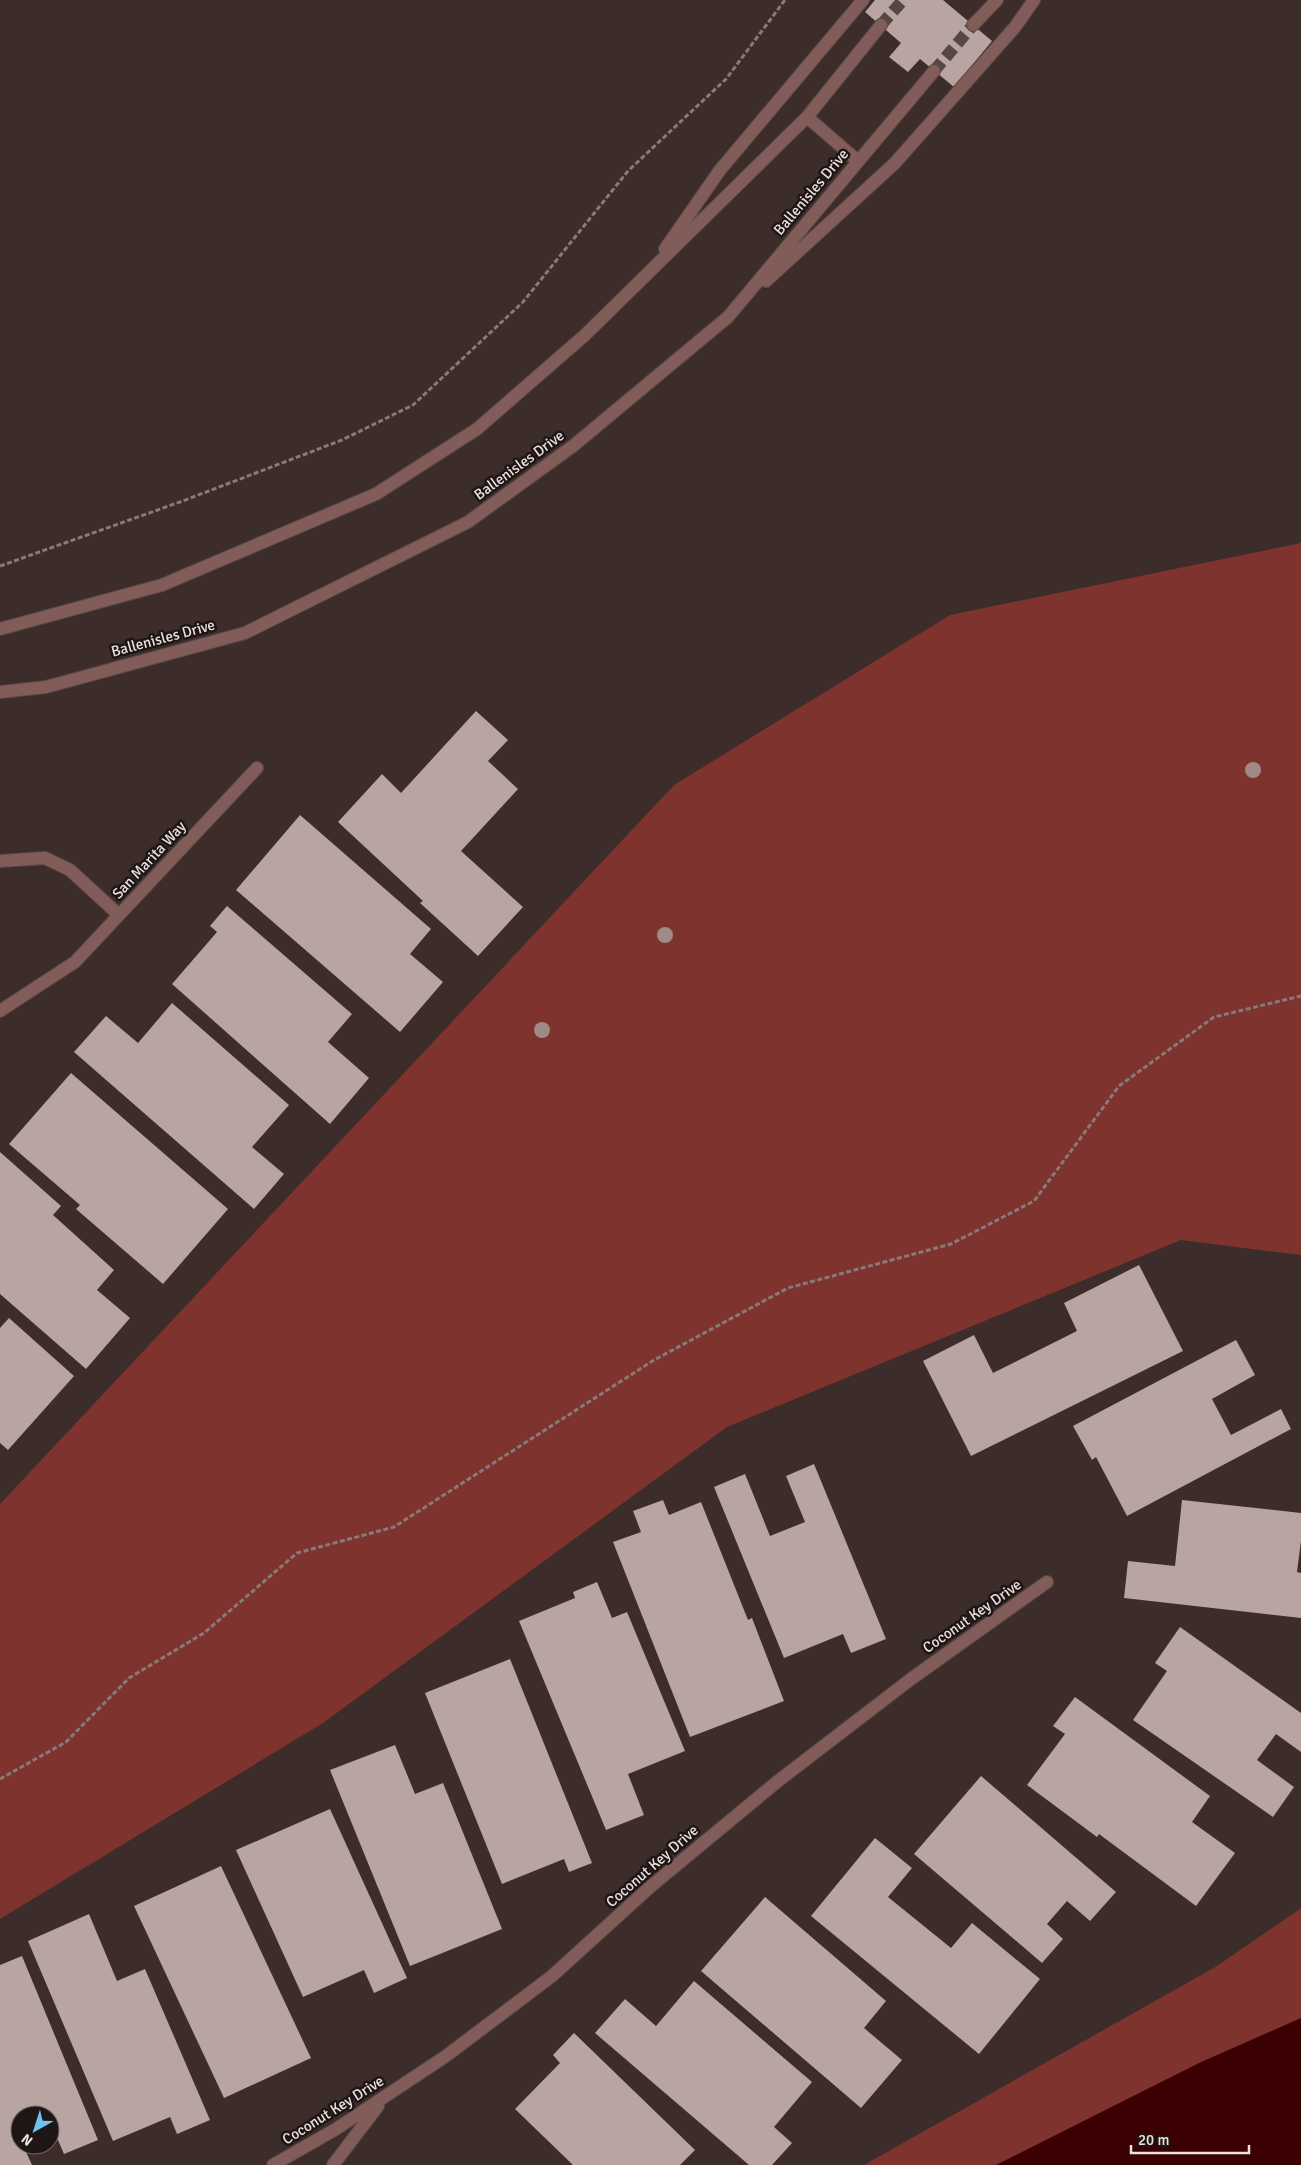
<svg xmlns="http://www.w3.org/2000/svg" width="1301" height="2165" font-family="Signika,sans-serif">
  <rect width="100%" height="100%" fill="#3c2c2a"/>
  <!-- green -->
  <path fill="#7e332e" d="M1301 543V1255L1181 1240 727 1427 323 1723 0 1919V1504L674 785 950 615Z
    M1301 1908V2165H864L1217 1966Z"/>
  <!-- water -->
  <path fill="#3a0002" d="M1301 2018V2165H996L1199 2063Z"/>
  <!-- building -->
  <path fill="#b8a4a1" d="M875 0H943L992 41 954 87 920 59 908 72 889 57 901 43 865 12Z
    M476 711 508 740 488 761 518 789 461 851 523 907 478 956 420 903 423 901 338 822 382 774 401 793Z
    M300 815 431 929 410 954 443 982 400 1032 236 890Z
    M227 906 352 1014 328 1042 369 1078 330 1124 172 984 217 932 210 926Z
    M172 1003 289 1105 252 1147 284 1174 254 1209 74 1052 106 1016 138 1043Z
    M71 1073 228 1209 163 1284 76 1209 80 1205 9 1144Z
    M0 1152 61 1206 53 1215 114 1270 97 1290 130 1318 86 1369 0 1294Z
    M1139 1265 1183 1351 971 1456 923 1361 974 1335 993 1373 1077 1331 1064 1303Z
    M9 1318 74 1376 8 1450 0 1443V1328Z
    M1236 1340 1255 1375 1212 1399 1231 1435 1281 1409 1291 1429 1127 1516 1096 1457 1092 1460 1073 1426Z
    M814 1464 886 1639 851 1653 843 1634 784 1658 714 1487 745 1474 770 1536 805 1522 786 1476Z
    M663 1500 669 1515 701 1502 748 1620 752 1618 784 1701 690 1737 613 1542 641 1532 633 1511Z
    M1182 1500 1301 1513V1541L1297 1572 1301 1573V1618L1124 1598 1128 1561 1175 1566Z
    M597 1582 612 1618 627 1612 685 1751 628 1774 644 1815 606 1830 519 1621 575 1598 573 1592Z
    M1180 1627 1301 1713V1752L1276 1734 1257 1760 1294 1787 1273 1817 1133 1720 1167 1671 1155 1663Z
    M510 1659 592 1863 569 1872 564 1859 502 1884 425 1693Z
    M1075 1697 1210 1796 1192 1822 1235 1853 1196 1906 1099 1834 1097 1837 1027 1785 1065 1734 1053 1726Z
    M395 1745 415 1794 443 1783 502 1929 410 1966 330 1770Z
    M981 1776 1116 1892 1090 1921 1067 1901 1047 1924 1063 1939 1042 1963 914 1854Z
    M330 1809 407 1978 374 1993 364 1970 303 1997 236 1850Z
    M875 1838 912 1868 888 1897 951 1948 972 1923 1040 1979 979 2054 811 1916Z
    M221 1866 311 2058 224 2098 134 1906Z
    M765 1897 886 2001 864 2028 902 2060 861 2108 701 1971Z
    M89 1914 117 1981 145 1969 210 2120 177 2134 170 2117 113 2141 28 1941Z
    M22 1956 98 2140 64 2154 55 2133 50 2135V2115H20V2145H23L32 2165H0V1965Z
    M694 1981 812 2082 774 2127 792 2143 772 2165H749L595 2033 625 1999 656 2026Z
    M574 2033 695 2150 680 2165H573L515 2109 560 2063 553 2055Z"/>
  <g fill="none" stroke-linecap="round" stroke-linejoin="round">
    <!-- minor-tunnel -->
    <path stroke="#564745" stroke-width="12" stroke-dasharray="12 6" stroke-linecap="butt" d="M881 25 903 0
      M934 71 973 25"/>
    <defs>
      <path id="minor" d="M973 25 997 0
        M807 117 858 161
        M665 249 720 170 863 0
        M766 281 895 163 1015 27 1034 0
        M0 629 162 585 376 494 477 429 585 335 807 117 881 25
        M0 692 46 687 245 633 468 522 573 446 728 317 934 71
        M0 861 45 858 70 870 119 915
        M0 1011 75 962 257 768
        M273 2165 336 2129 446 2056 552 1976 650 1887 778 1781 911 1679 1047 1582
        M333 2165 378 2106"/>
    </defs>
    <!-- minor casing -->
    <use href="#minor" stroke="#584947" stroke-width="14"/>
    <!-- path -->
    <path stroke="#887a78" stroke-width="3" stroke-dasharray="5 2.5" stroke-linecap="butt" d="M0 566 180 502 342 440 413 405 523 302 628 171 726 79 785 0
      M0 1779 66 1742 129 1678 204 1633 297 1553 394 1527 654 1360 788 1288 951 1244 1034 1201 1119 1086 1214 1017 1301 996"/>
    <!-- minor -->
    <use href="#minor" stroke="#825c58" stroke-width="12"/>
  </g>
  <!-- trees -->
  <g fill="#9f8a88">
    <circle cx="1253" cy="770" r="8"/>
    <circle cx="665" cy="935" r="8"/>
    <circle cx="542" cy="1030" r="8"/>
  </g>
  <g text-anchor="middle" stroke-width="5" stroke-linejoin="round" paint-order="stroke">
    <!-- street labels -->
    <g font-size="15" fill="#ece2e0" stroke="#1e1615">
      <text transform="translate(811 192) rotate(-50)" y="5">Ballenisles Drive</text>
      <text transform="translate(519 465) rotate(-36)" y="5">Ballenisles Drive</text>
      <text transform="translate(163 638) rotate(-15)" y="5">Ballenisles Drive</text>
      <text transform="translate(149 860) rotate(-47)" y="5">San Marita Way</text>
      <text transform="translate(972 1616) rotate(-35)" y="5">Coconut Key Drive</text>
      <text transform="translate(652 1866) rotate(-41)" y="5">Coconut Key Drive</text>
      <text transform="translate(333 2110) rotate(-32)" y="5">Coconut Key Drive</text>
    </g>
  </g>
  <!-- north arrow -->
  <g transform="translate(35 2130) rotate(219)"><circle r="24" fill="#1e1615" stroke="#706866"/>
  <path d="M0-4L9 19L0 12L-9 19Z" fill="#6ec2f3"/>
  <text y="-8" font-size="14" font-weight="bold" text-anchor="middle" fill="#ece2e0">N</text>
  </g>
  <!-- scale -->
  <path d="M1131 2145v8h118v-8" fill="none" stroke="#ece2e0" stroke-width="2.5"/>
  <text x="1138" y="2145" font-size="15" fill="#ece2e0" stroke="#1e1615" stroke-width="4" paint-order="stroke">20 m</text>
</svg>
